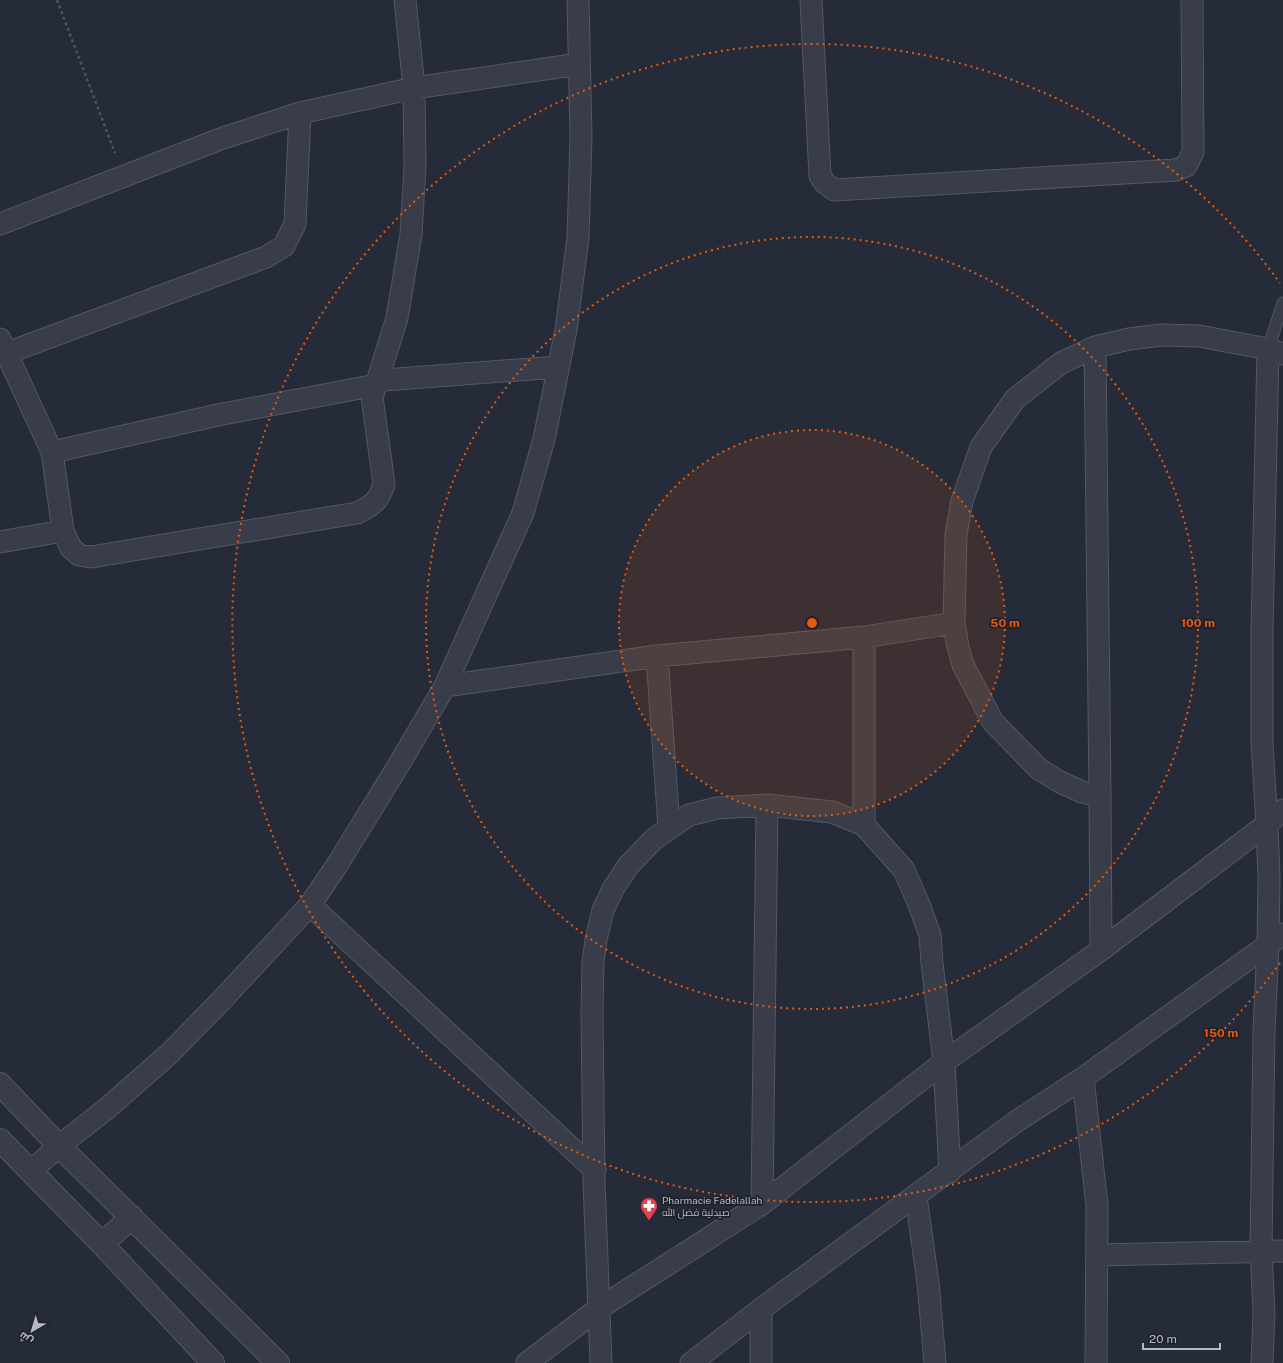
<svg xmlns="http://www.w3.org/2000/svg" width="1283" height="1363" font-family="'Public Sans',Cairo,sans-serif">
  <rect width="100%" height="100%" fill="#252b38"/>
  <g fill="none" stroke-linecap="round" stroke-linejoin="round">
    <defs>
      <path id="service" d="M1268 349 1283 303"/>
      <path id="minor" d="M811 0 820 176 825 183 834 190 1176 170 1186 166 1193 152 1192 0
        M0 224 223 138 300 113 414 88 579 64
        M0 339 52 452 63 531 71 548 79 555 91 557 357 513C373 505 379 501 384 484L372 397 376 385 384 380 558 367
        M1095 347 1100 796 1101 950
        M7 353 266 257 284 246 295 224 300 113
        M52 452 218 415 376 385 397 318 411 234 415 167 414 88 405 0
        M0 542 63 531
        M657 656 669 827
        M445 686 657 656 864 637 954 623
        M1100 796 1082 792 1060 782 1039 769 993 722 963 665 958 647 954 623 956 534 962 501 981 447 1015 399 1061 363 1095 347 1129 339 1161 335 1199 336 1268 349 1283 354
        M864 825V637
        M310 905 595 1170
        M1083 1078 1097 1206 1096 1363
        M31 1171 59 1146 105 1110 169 1054 219 1003 310 905 337 865 398 766 445 686 523 513 544 439 566 330 578 238 581 137 578 0
        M916 1196 928 1283 935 1363
        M762 1204 767 805
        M1097 1255 1283 1251
        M527 1363 598 1309 762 1204 944 1062 1101 950 1267 824 1283 810
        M601 1363 594 1182 592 1012 593 962 596 940 603 910 613 889 628 866 654 839 689 815 717 808 767 805 832 812 864 825 904 870 918 902 930 935 932 963 944 1062 950 1172
        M691 1363 761 1309 1017 1121 1083 1078 1283 934
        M761 1363V1309
        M1262 1363 1264 1314 1261 1251 1264 1030 1268 945 1269 877 1267 824 1262 744V630L1268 349"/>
      <path id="tertiary" d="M0 1084 59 1146 278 1363
        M0 1140 102 1244 213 1363
        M102 1244 132 1217"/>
    </defs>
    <!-- service casing -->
    <use href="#service" stroke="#545863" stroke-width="13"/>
    <!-- minor casing -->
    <use href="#minor" stroke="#545863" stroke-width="23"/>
    <!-- tertiary casing -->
    <use href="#tertiary" stroke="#545863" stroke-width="24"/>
    <!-- path -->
    <path stroke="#49565a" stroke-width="2.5" stroke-dasharray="3 3" stroke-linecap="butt" d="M57 0 115 153"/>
    <!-- service -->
    <use href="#service" stroke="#383d49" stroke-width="11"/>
    <!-- minor -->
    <use href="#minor" stroke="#383d49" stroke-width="21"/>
    <!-- tertiary -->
    <use href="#tertiary" stroke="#383d49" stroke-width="22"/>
  </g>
  <!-- distance rings -->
  <circle cx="812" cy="623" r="193" fill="#e8590c" fill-opacity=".12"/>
  <g fill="none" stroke="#e8590c" stroke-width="2" stroke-dasharray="2 4">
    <circle cx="812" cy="623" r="193"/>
    <circle cx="812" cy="623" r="386"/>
    <path d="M1280 963A579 579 0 1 1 1280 283"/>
  </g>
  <!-- icons -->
  <defs>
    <symbol id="pharmacy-pin" viewBox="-11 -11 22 30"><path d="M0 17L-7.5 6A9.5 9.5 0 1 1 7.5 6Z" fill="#e0444e" stroke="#1e222d"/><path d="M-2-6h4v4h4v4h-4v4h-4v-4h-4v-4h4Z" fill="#fff"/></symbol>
  </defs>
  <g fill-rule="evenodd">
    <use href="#pharmacy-pin" x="639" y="1196" width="20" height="27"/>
  </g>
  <g text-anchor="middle" stroke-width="3.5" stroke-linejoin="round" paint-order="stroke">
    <!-- poi labels -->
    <g font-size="10" fill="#b4b8c4" stroke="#1e222d" text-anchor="start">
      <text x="662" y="1204">Pharmacie Fadelallah<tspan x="662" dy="12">صيدلية فضل الله</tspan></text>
    </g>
  </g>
  <circle cx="812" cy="623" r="6" fill="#e8590c" stroke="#1e222d" stroke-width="2"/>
  <g font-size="12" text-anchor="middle" font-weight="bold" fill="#e8590c" stroke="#1e222d" stroke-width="3.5" stroke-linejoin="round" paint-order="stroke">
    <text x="1005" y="627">50 m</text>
    <text x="1198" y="627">100 m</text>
    <text x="1221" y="1037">150 m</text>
  </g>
  <!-- north arrow -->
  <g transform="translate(32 1331) rotate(218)" stroke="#1e222d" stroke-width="3" paint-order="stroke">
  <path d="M0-3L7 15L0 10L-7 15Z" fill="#b4b8c4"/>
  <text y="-6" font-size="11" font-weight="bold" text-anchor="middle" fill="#b4b8c4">ش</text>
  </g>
  <!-- scale -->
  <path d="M1143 1343v6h77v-6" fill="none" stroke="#b4b8c4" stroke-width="2"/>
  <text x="1149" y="1343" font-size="12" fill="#b4b8c4" stroke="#1e222d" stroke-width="3" paint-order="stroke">20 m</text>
</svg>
